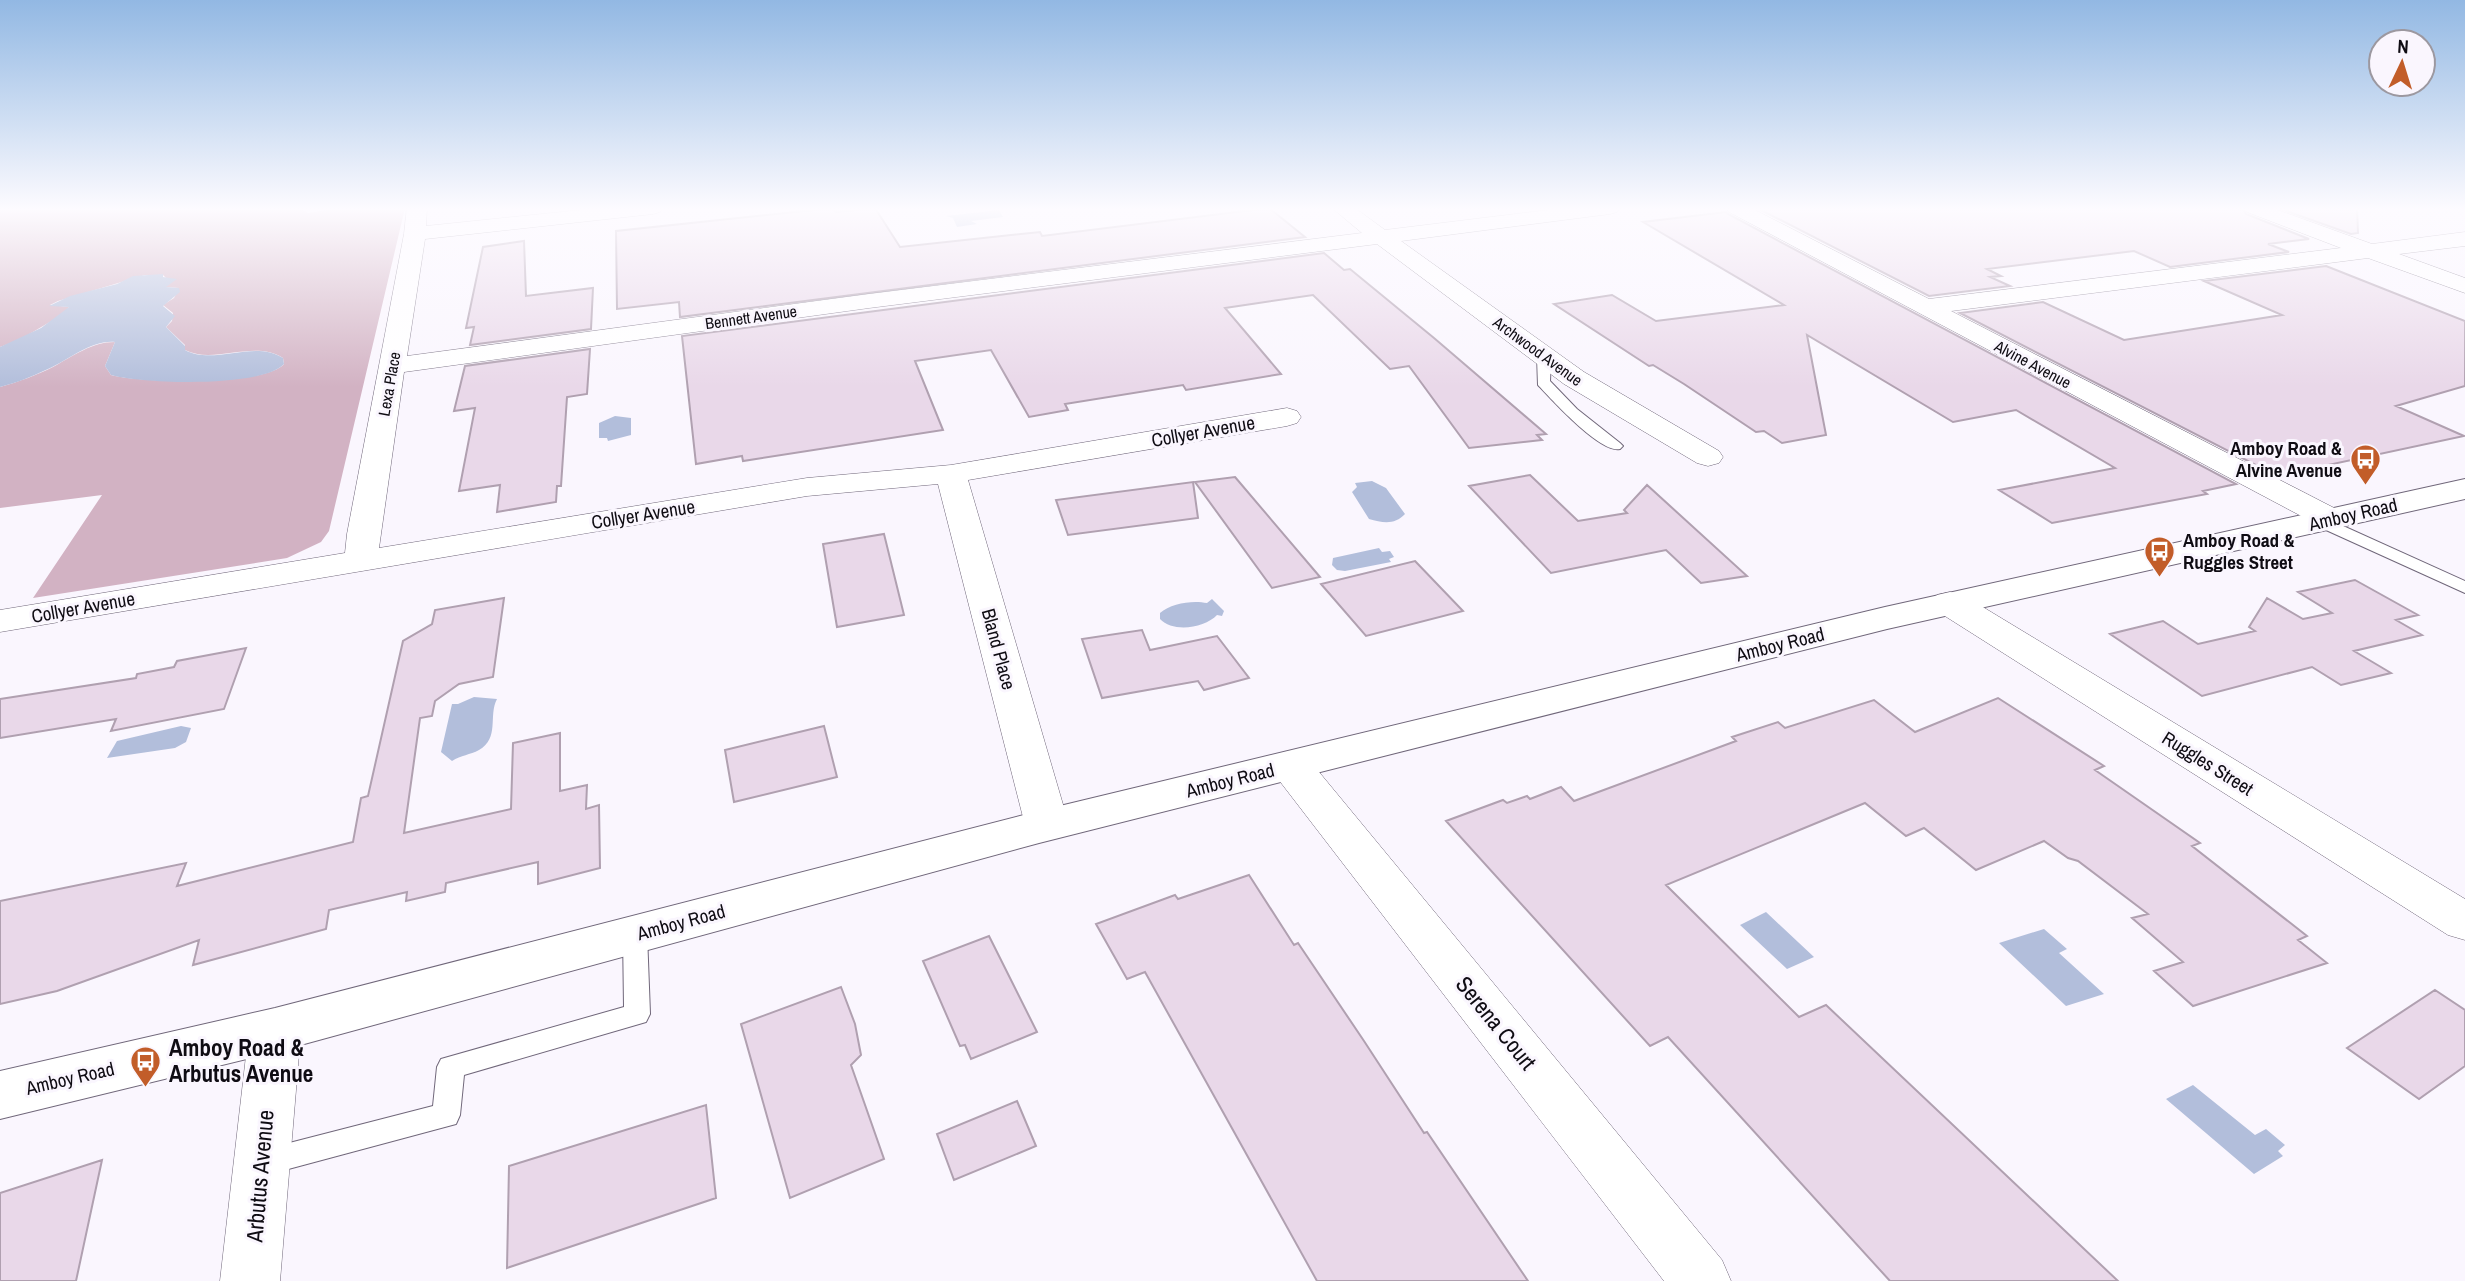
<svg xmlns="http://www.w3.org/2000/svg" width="2465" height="1281" font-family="'Archivo Narrow',sans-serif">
  <rect width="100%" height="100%" fill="#faf6fe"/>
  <!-- forest -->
  <path fill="#d2b2c3" d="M7 208H299L308 213 340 208H405L329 531 321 542 287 558 33 598 102 495 0 508V387C18 382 37 375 53 367 73 356 92 342 115 342L105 366 111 375C140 383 265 386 284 364L283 358C254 339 214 365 185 350V345L166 327 172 321 173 313 163 305 174 298 179 288 165 287 175 279H167L163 275H145L58 301 50 305 69 307 65 313 21 339 0 347V209Z"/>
  <!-- water -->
  <path fill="#b2bedb" d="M999 210 1003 217 971 221 977 224 957 227 953 218 946 216Z
    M163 274V277L177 279 166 287 179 288 180 292 163 306 175 316 166 327 185 346V350C214 366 254 339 283 358L284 364C262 388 143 384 111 375L105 366 115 342C91 340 69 360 48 369 33 376 16 383 0 387V347L41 328 69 307 49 306 70 296 117 284 133 276Z
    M615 416 631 418V435L608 441 607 438H599V423Z
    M1372 481 1386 488 1405 514C1395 525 1383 523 1369 519L1352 492 1357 487 1355 483Z
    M1379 548 1382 552 1390 551 1394 557 1389 559 1391 562 1345 571 1337 570 1332 565 1333 558Z
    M1212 599 1224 611 1222 616 1217 615C1205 628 1173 633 1160 619V613C1171 603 1193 600 1207 603Z
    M474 697 497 699C488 716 500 738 479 750 470 755 461 755 452 761L441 752 452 704H458Z
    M181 726 191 728 186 742 175 748 107 758 117 741Z
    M1766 912 1814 957 1787 969 1740 925Z
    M2044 929 2067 949 2059 953 2104 994 2066 1006 1999 943Z
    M2193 1085 2255 1135 2266 1129 2285 1145 2278 1151 2283 1156 2254 1174 2166 1099Z"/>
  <!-- building -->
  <path fill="#e9d8e9" stroke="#b0a0b0" stroke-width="2" d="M832 208 836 212 875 208 900 247 1040 232 1042 236 1269 208 1305 237 680 317 679 302 617 309 616 231Z
    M1757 208H2242L2246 214 2309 239 2268 244 2289 252 2170 267 2134 251 1987 269 2001 276 1990 277 2010 286 1929 296Z
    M2278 208H2357L2358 233 2351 234Z
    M1726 212 1728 214 2236 484 2203 491 2207 494 2052 523 1999 490 2115 468 2016 410 1953 422 1807 335 1826 435 1782 443 1764 431 1756 432 1684 384 1653 365 1649 366 1554 304 1612 295 1656 321 1784 305 1643 222Z
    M524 241 526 296 593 288 591 329 470 345 474 327 466 328 483 247Z
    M1324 253 1344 270 1350 269 1434 338 1546 434 1537 435 1542 440 1469 448 1409 366 1390 369 1313 295 1225 308 1281 374 1186 390 1183 385 1065 404 1068 410 1029 417 991 350 915 361 943 430 743 461 742 456 696 464 682 336Z
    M2326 266 2465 321V386L2396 406 2464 436 2277 476 1960 313 2043 302 2124 340 2282 315 2204 281Z
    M590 349 587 394 567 397 561 486H557L556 502 497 512 500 485 459 491 475 408 454 411 465 366Z
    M1530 475 1578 521 1627 513 1624 510 1647 485 1747 576 1701 583 1666 550 1551 573 1469 486Z
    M1235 477 1320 577 1272 588 1195 482Z
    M1193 482 1198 518 1068 535 1056 500Z
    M884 534 904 615 837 627 823 544Z
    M1415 561 1463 611 1366 636 1321 584Z
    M2355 580 2418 615 2396 620 2422 635 2354 651 2391 673 2341 685 2312 667 2202 696 2110 634 2163 621 2198 644 2255 631 2249 627 2267 598 2303 619 2332 613 2298 592Z
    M504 598 493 677 459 684 435 701 432 716 420 718 404 833 511 809 513 743 560 733V791L587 785 586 809 599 805 600 868 538 884V862L446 883 445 892 406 901 407 892 329 910 326 929 193 965 199 940 57 991 0 1004V901L186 863 177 886 353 842 361 798 368 796 403 641 432 624 435 610Z
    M1142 630 1150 650 1217 636 1249 678 1204 690 1198 681 1102 698 1082 639Z
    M246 648 224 709 111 731 116 719 0 738V699L136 678 137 674 174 667 177 661Z
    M1998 698 2104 766 2095 770 2200 843 2192 846 2307 936 2298 940 2327 963 2193 1006 2154 971 2183 962 2132 918 2148 914 2078 861 2068 858 2044 841 1976 870 1924 828 1906 836 1865 803 1666 885 1799 1017 1826 1005 2118 1281H1890L1668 1037 1650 1046 1446 821 1503 800 1507 803 1527 796 1530 799 1561 787 1574 801 1736 741 1732 737 1778 722 1785 728 1874 700 1915 732Z
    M824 726 837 777 734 802 725 750Z
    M1249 875 1294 945 1298 943 1364 1041 1424 1133 1427 1132 1528 1281H1317L1145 972 1127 979 1096 924 1175 895 1178 899Z
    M989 936 1037 1032 971 1059 965 1045 960 1046 923 961Z
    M841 987 855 1024 861 1055 851 1065 884 1159 790 1198 741 1024Z
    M2435 990 2465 1010V1066L2419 1099 2347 1048Z
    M1017 1101 1036 1146 954 1180 937 1134Z
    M706 1105 716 1198 507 1268 509 1166Z
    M102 1160 76 1281H0V1193Z"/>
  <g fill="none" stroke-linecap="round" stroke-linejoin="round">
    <defs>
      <path id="service" d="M1544 353 1551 357 1550 381 1577 409 1620 443 1623 446 1620 449C1601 454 1552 400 1538 385L1537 357Z
        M2321 516 2465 581V593L2315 525 2313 521 2315 517Z
        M635 924 644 927 647 934 650 1014 646 1022 464 1075 460 1115 456 1124 266 1175 256 1171 251 1162 256 1153 266 1149 433 1106 437 1067 441 1059 624 1007 623 934 626 927Z"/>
      <path id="minor" d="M407 208H427L426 226 600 208H663L660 212 653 214 425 239 407 356 869 294 1362 233 1332 208H1355L1385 230 1564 208H1620L1617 212 1610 214 1401 241 1584 372 1719 451 1723 457 1719 463 1708 466 1697 463 1564 384 1377 244 869 308 404 372 379 548 807 478 951 465 1287 408 1297 411 1301 417 1297 423 1287 426 968 480 1069 825 1062 836 1047 840 1032 836 1025 825 938 484 807 496 0 632V610L345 553 347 534 404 234Z
        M1726 208H1751L1929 299 2341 248 2247 212 2244 208H2272L2372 244 2465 232V246L2399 254 2465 278V293L2368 258 1951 311 2342 512 2347 519 2342 526 2331 529 2320 526 1729 212Z
        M1950 592 1963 595 2465 899V940L2448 935 1937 611 1932 603 1937 595Z
        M1290 751 1305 755 1722 1260 1731 1281H1664L1275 775 1269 765 1275 755Z
        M275 1009 293 1015 301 1030 280 1281H220L249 1030 257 1015Z"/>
      <path id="secondary" d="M2465 479V499L1887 629 1039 843 275 1052 0 1119V1071L275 1008 1039 811 1885 607Z"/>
    </defs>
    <!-- service casing -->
    <use href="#service" stroke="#70677a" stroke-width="2"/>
    <!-- minor casing -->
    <use href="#minor" stroke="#70677a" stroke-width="1"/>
    <!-- secondary casing -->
    <use href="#secondary" stroke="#70677a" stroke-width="2"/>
    <!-- service -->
    <use href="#service" fill="#fff" fill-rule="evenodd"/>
    <!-- minor -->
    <use href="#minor" fill="#fff" fill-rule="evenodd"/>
    <!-- secondary -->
    <use href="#secondary" fill="#fff" fill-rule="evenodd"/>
  </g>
  <!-- sky -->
  <linearGradient id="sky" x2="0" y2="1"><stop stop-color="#92b8e3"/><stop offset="0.54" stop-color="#fdfbff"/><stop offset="1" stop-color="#fdfbff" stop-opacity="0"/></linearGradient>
  <rect width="2465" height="387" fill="url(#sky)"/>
  <!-- icons -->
  <defs>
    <symbol id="bus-pin" viewBox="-11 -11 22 30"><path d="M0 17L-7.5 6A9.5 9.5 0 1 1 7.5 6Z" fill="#c25d29" stroke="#faf6fe"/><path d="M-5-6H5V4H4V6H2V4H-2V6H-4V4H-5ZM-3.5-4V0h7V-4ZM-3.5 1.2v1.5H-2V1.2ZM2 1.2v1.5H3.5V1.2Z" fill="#fff"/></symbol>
  </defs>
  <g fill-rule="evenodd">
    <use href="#bus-pin" x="2348" y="442" width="35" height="47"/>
    <use href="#bus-pin" x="2142" y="534" width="35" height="47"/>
    <use href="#bus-pin" x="128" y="1044" width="35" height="47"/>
  </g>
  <g text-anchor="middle" stroke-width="6" stroke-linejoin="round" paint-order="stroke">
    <!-- far-street labels -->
    <g font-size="16" fill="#0f0c13" stroke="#faf6fe">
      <text transform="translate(751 317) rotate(-8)" y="6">Bennett Avenue</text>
      <text transform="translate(1538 351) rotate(36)" y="6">Archwood Avenue</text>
      <text transform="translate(2033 364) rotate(28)" y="6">Alvine Avenue</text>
      <text transform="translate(389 384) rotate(-80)" y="6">Lexa Place</text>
    </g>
    <!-- street labels -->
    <g font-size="19" fill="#0f0c13" stroke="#faf6fe">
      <text transform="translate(1203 431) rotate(-10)" y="7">Collyer Avenue</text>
      <text transform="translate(643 514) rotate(-9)" y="7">Collyer Avenue</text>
      <text transform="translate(2353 514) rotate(-13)" y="7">Amboy Road</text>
      <text transform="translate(83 607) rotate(-10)" y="7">Collyer Avenue</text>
      <text transform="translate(1780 644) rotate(-14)" y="7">Amboy Road</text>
      <text transform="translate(999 649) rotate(75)" y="7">Bland Place</text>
      <text transform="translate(2208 763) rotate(32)" y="7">Ruggles Street</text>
      <text transform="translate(1230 780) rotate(-14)" y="7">Amboy Road</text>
      <text transform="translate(681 922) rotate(-15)" y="7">Amboy Road</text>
      <text transform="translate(70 1078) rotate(-13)" y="7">Amboy Road</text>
    </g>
    <!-- poi labels -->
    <g font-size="19" font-weight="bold" fill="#0f0c13" stroke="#faf6fe" text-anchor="end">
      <text x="2342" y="455">Amboy Road &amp;<tspan x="2342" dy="22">Alvine Avenue</tspan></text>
      <text x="2183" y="547" text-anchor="start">Amboy Road &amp;<tspan x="2183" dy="22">Ruggles Street</tspan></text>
    </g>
    <!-- near-street labels -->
    <g font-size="23" fill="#0f0c13" stroke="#faf6fe">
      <text transform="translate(1496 1023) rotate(51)" y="8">Serena Court</text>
      <text transform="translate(260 1176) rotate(-85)" y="8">Arbutus Avenue</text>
    </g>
    <!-- near-poi labels -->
    <g font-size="23" font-weight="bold" fill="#0f0c13" stroke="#faf6fe" text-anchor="start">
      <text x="169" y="1056">Amboy Road &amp;<tspan x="169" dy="26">Arbutus Avenue</tspan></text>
    </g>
  </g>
  <!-- north arrow -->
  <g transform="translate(2402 63) rotate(4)"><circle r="33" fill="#faf6fe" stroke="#9c98a0" stroke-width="2"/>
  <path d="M0-5L12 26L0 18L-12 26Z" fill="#c25d29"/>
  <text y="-10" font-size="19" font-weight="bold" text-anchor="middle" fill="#0f0c13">N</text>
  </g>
</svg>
